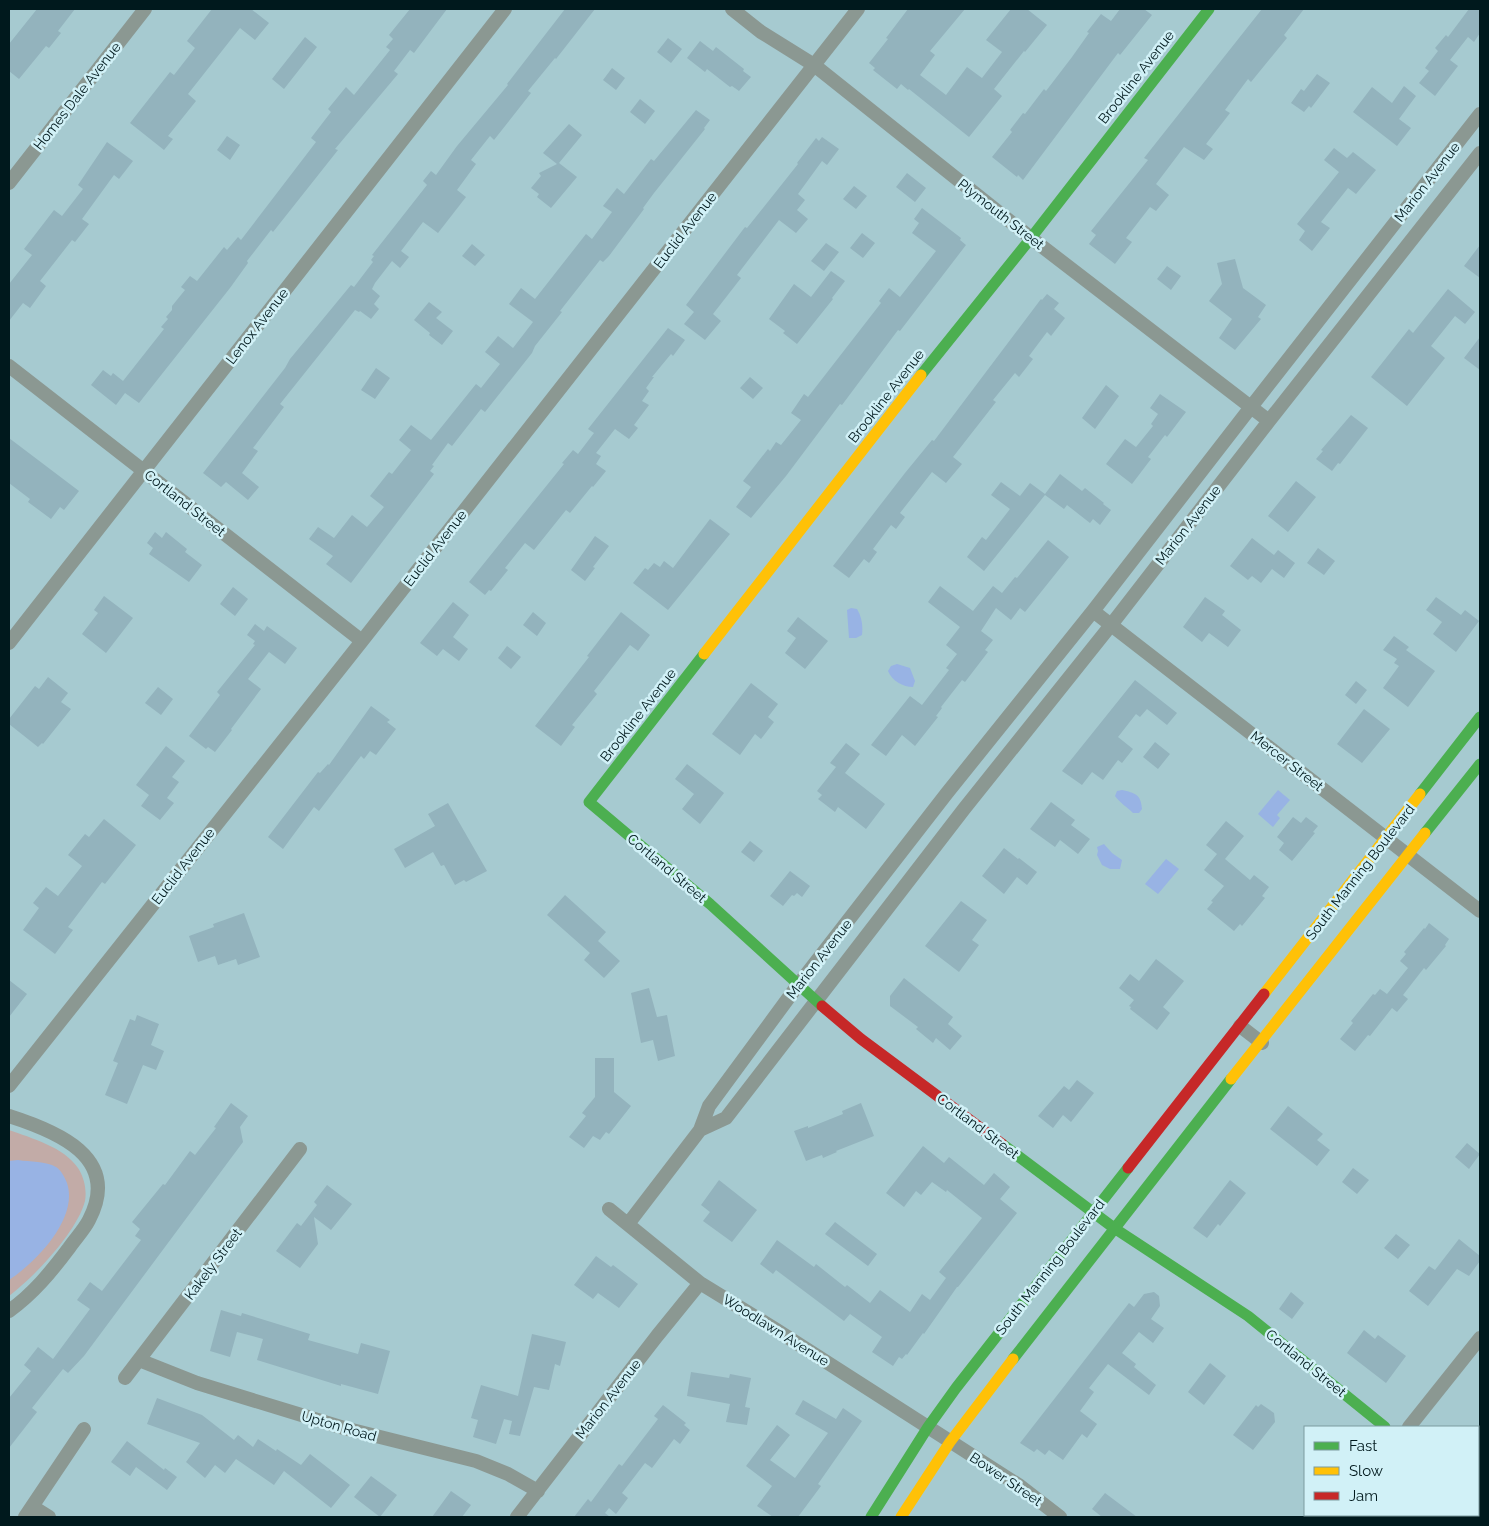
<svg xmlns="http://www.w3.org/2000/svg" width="1489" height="1526" font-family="Raleway,sans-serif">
  <rect width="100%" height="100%" fill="#a6cad0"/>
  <!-- green -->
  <path fill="#c2aba7" d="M9 1130C31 1138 64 1147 78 1168 84 1177 87 1190 85 1201 77 1232 34 1277 9 1296Z"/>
  <!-- water -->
  <path fill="#98b3e4" d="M851 608 857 609C862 617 863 626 862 635L856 638H849L847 610Z
    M897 664 910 668 915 681 913 687C903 687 892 681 888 671L891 666Z
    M1122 790C1135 793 1141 794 1142 809L1139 813H1133C1127 807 1120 803 1115 796L1117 791Z
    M1278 790 1290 800 1277 815 1280 818 1273 827 1258 814Z
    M1104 844 1112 853 1122 860 1120 869H1110L1102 865 1097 855 1098 851 1097 847Z
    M1166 859 1179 869 1158 894 1145 884Z
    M18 1160C30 1162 46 1161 56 1167 61 1170 65 1178 67 1183 79 1219 35 1263 9 1280V1161Z"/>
  <!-- building -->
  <path fill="#93b3bd" d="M37 9H75L58 31 61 33 49 48 46 46 19 79 9 71V44Z
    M212 9H251L269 23 255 40 240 28 188 94 196 101 168 136 173 139 164 150 130 123 170 72 174 75 195 48 187 41Z
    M410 9H447L414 53 410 50 394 71 398 74 335 149 338 150 273 232 271 230 247 261 248 263 230 288 139 403 125 393 116 405 91 385 103 370 111 376 113 373 123 381 164 329 161 327 168 319 166 317 172 310V306L185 290 181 287 190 276 197 281 224 247 227 250 238 237 241 240 316 142 311 138 331 112 328 109 346 87 354 95 390 50 386 47 393 39 389 35Z
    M565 9H595L556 59 555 58 528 91 531 93 494 140 490 136 471 160 476 164 457 190 466 197 438 233 423 222 401 251 409 257 400 268 392 261 375 283 372 289 380 296 374 304 379 309 371 319 360 311 359 312 355 310 280 404 284 407 253 448 258 451 242 473 259 487 248 500 226 482 221 487 203 473 285 368 290 359 351 285 354 287 373 262 371 260 374 256 372 255 427 185 423 181 431 171 436 175 457 146 508 85 507 84Z
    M908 9H965L930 51 935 55 920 75 946 95 967 67 982 78 1002 52 986 40 1011 9H1027L1047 25 1025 52 1024 51 994 89 1002 96 969 137 909 89 908 90 901 84 897 89 873 70 875 68 869 63 888 39 886 38Z
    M1120 9H1144L1152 15 1120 55 1118 53 1023 180 1018 175 1017 177 992 157 1012 132 1010 130 1023 113 1025 114 1044 89 1046 91 1072 57 1089 33 1087 32 1101 14 1111 21Z
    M1262 9H1304L1284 35 1287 38 1251 82 1248 79 1225 110 1230 113 1206 144 1213 149 1204 160 1184 147 1156 184 1169 195 1156 211 1150 207 1126 238 1132 242 1115 264 1089 244 1096 235 1091 231 1148 160 1144 158Z
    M1469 9H1480V33L1474 42 1468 37 1450 60 1458 66 1435 96 1419 83 1429 71 1425 68 1438 51 1435 48 1446 35 1448 37Z
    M305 37 317 47 284 89 272 79Z
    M668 38 682 49 671 63 657 52Z
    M700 41 713 51 716 47 744 69 743 71 751 77 739 91 732 86 730 87 707 69 705 72 687 58Z
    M612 68 625 78 616 90 603 80Z
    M1317 74 1330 83 1311 108 1309 106 1304 112 1291 103 1301 89 1304 91Z
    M1404 86 1416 96 1399 119 1411 128 1397 146 1353 112 1372 87 1392 103Z
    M640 99 655 111 645 124 630 112Z
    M696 110 710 120 704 128 705 129 654 193 643 208 644 209 609 256 603 262 600 260 560 311 562 312 535 346 532 353 485 412 481 409 452 446 448 443 432 465 434 466 430 471 434 474 351 583 326 564 333 556 309 539 318 527 334 538 352 515 367 527 384 507 370 496 389 472 392 474 411 450 399 440 411 425 431 440 476 384 481 388 500 364 485 352 498 336 513 348 533 322 509 304 521 288 535 299 586 234 592 239 612 212 603 206 617 188 624 194 651 159 654 161Z
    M569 124 582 135 559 163 577 177 551 208 537 197 539 194 531 188 541 176 539 173 557 164 543 153Z
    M227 136 240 145 230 160 217 150Z
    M822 137 839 149 827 165 822 161 798 194 805 200 797 210 808 219 796 233 779 220 737 275 741 278 713 314 721 321 705 340 684 324 694 312 686 305 745 227 747 228 798 164 797 163 816 138 819 141Z
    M107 142 133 161 119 179 114 175 82 219 89 224 75 242 72 240 40 281 46 286 30 308 23 303 9 321V284L32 255 24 249 54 210 62 216 83 189 78 185Z
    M1334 148 1347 158 1353 152 1376 170 1356 194 1348 188 1321 222 1330 228 1312 251 1299 240 1305 231 1297 224 1339 172 1324 160Z
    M907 173 926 188 915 202 896 187Z
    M854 186 867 196 856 209 843 199Z
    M922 208 961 238 960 240 966 245 900 331 898 330 842 405 840 404 786 476 751 518 736 507 751 487 743 481 768 449 770 451 776 442 781 445 801 420 791 413 804 394 808 397 881 303 879 301 889 288 900 297 936 251 912 233 919 223 914 219Z
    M862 233 875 243 863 258 850 248Z
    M826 243 839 252 824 271 811 261Z
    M472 244 485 255 475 266 462 256Z
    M1480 245V278L1464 266Z
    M1235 259 1243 288 1266 305 1258 317 1261 319 1235 350 1219 338 1232 319 1209 301 1222 284 1217 263Z
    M1167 266 1181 276 1171 290 1157 279Z
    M831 271 845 281 832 298 833 299 797 344 783 333 785 331 769 319 794 284 811 297Z
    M1448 289 1475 312 1465 324 1455 316 1431 346 1445 358 1407 406 1371 377 1409 329 1413 333Z
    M1047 294 1059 303 1054 309 1065 318 1051 336 1047 332 1029 356 1033 359 1019 377 1015 373 993 400 996 402 953 457 962 464 946 483 932 472 900 513 905 517 896 529 891 525 873 549 877 552 869 563 864 559 849 578 833 566 905 473 932 440 934 441 1041 299 1042 300Z
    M429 302 442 312 436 318 453 331 442 345 429 335 430 333 414 320Z
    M668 328 685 340 673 356 671 354 652 377H654L646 388 649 391 642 401 649 405 634 425 638 428 629 439 615 429 596 453 601 456 596 464 606 471 593 487 592 486 570 513 566 510 534 550 525 543 505 568 508 570 491 591 489 590 485 595 469 582 564 464 562 463 573 450 578 454 594 433 588 429Z
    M1480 337V370L1464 358Z
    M376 368 390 378 375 399 361 390Z
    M750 377 763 388 753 399 740 388Z
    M1106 385 1119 396 1095 429 1082 418Z
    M1160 394 1186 412 1167 437 1165 435 1148 457 1151 459 1132 484 1106 464 1125 439 1136 447 1153 426 1151 424 1158 414 1150 408Z
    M1351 415 1368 428 1340 464 1338 463 1332 471 1316 459 1323 451 1321 450Z
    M9 438 79 491 64 510 60 507 51 519 28 502 30 499 9 483Z
    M1060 474 1082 491 1085 488 1104 503 1103 504 1111 510 1100 525 1093 519 1090 523 1067 505 1064 509 1045 495 984 571 967 557 982 537 986 540 1010 509 991 495 1001 482 1020 496 1030 483 1045 494Z
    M1296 481 1316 497 1288 532 1268 516Z
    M710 519 730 534 668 610 633 583 645 568 648 570 654 563 660 567 664 561 673 568Z
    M155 532 162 538 166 532 187 549 185 552 202 565 189 582 149 554 153 548 147 543Z
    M595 536 609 546 593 567 595 568 585 581 571 570Z
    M1252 538 1274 555 1278 550 1295 563 1284 578 1272 569 1261 583 1252 576 1248 580 1230 566Z
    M1048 540 1069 557 1025 612 1020 608 1011 620 996 608 981 631 993 640 985 650 988 652 965 682 962 680 941 707 942 708 936 716 938 717 915 746 902 735 886 756 871 745 910 696 922 705 949 670 946 668 957 654 946 645 960 627 928 602 940 586 973 611 993 586 1002 593 1015 577 1017 578Z
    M1318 548 1335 561 1324 575 1307 563Z
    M233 587 248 599 235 616 220 604Z
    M104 596 133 618 106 653 82 634 98 613 94 610Z
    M1205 597 1225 611 1222 615 1241 630 1228 647 1209 633 1202 642 1183 627Z
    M1436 597 1461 615 1465 610 1479 621 1456 652 1433 634 1442 622 1426 610Z
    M453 602 469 615 453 637 468 649 459 661 443 649 437 656 420 643Z
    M533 612 546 623 537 636 523 625Z
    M621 612 650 635 638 651 630 645 594 691 597 694 572 725 575 727 561 746 535 726 589 657 587 656Z
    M798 617 828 641 805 669 785 653 796 638 787 631Z
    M255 624 264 631 267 626 297 648 285 664 269 652 248 679 261 689 231 729 232 730 215 752 208 747 206 749 189 736 220 695 217 692 255 645 253 644 255 641 247 635Z
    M1394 636 1409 647 1406 650 1435 671 1408 707 1383 688 1399 666 1394 663 1397 659 1383 650Z
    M507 646 521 657 511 669 498 658Z
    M48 677 68 693 61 702 71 709 43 744 42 743 38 747 9 724V719L35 686 39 689Z
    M1135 680 1177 713 1167 725 1147 709 1140 717 1136 714 1118 737 1133 749 1122 763 1118 760 1103 780 1092 772 1082 785 1062 771Z
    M1356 681 1367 690 1356 704 1345 695Z
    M751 683 778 704 768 717 774 722 761 739 755 734 740 755 712 734Z
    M158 687 173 699 161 715 145 703Z
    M371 706 390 720 387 722 396 729 376 755 370 751 364 759 361 756 319 811 314 807 283 849 268 837 318 772 320 773 328 764 329 765Z
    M1364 709 1390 729 1362 763 1337 744Z
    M1155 742 1170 754 1158 769 1143 757Z
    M846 743 860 754 845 773 885 804 866 829 838 807 835 812 818 799 822 795 817 791 836 767 830 763Z
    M166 746 185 761 172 777 179 782 167 798 174 803 160 820 141 806 149 795 136 785Z
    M687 764 724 793 700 824 682 809 694 794 675 779Z
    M1051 802 1075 820 1071 825 1090 839 1078 854 1060 840 1055 847 1030 829Z
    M448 803 487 871 466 882 464 880 455 885 444 865 441 866 433 852 405 868 394 849 435 826 428 814Z
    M1293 817 1301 823 1306 817 1318 826 1313 832 1315 833 1292 861 1279 850 1284 843 1277 837Z
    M104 819 136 845 105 884 102 882 68 927 73 930 55 954 23 930 39 908 33 903 46 887 58 896 82 866 68 855 85 834 89 837Z
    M1226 821 1244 836 1225 859 1250 880 1254 875 1269 887 1262 896 1265 898 1242 926 1240 924 1234 931 1207 909 1213 902 1211 901 1224 886 1204 870 1217 854 1206 845Z
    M750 841 763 851 754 862 741 852Z
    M1004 848 1018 859 1019 858 1037 872 1027 885 1017 877 1004 894 982 876Z
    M790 871 810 886 802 897 797 893 794 896 792 895 783 906 770 896Z
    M565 895 606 932 598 941 620 961 604 978 584 960 590 953 547 915Z
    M961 901 987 920 972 940 979 945 959 972 925 946Z
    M244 913 260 957 238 965 236 959 218 965 215 956 198 962 189 936 214 927 213 924Z
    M1429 923 1449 939 1445 945 1446 946 1426 970 1424 968 1403 995 1408 999 1397 1012 1392 1008 1370 1036 1368 1035 1355 1051 1340 1039 1353 1023 1351 1021 1373 994 1375 995 1380 989 1387 994 1408 968 1400 961 1406 954 1404 952 1424 928 1425 929Z
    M1156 959 1184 981 1163 1007 1170 1013 1157 1030 1130 1009 1131 1007 1129 1006 1134 1000 1119 988 1130 974 1139 981Z
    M904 978 953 1017 948 1024 962 1036 950 1050 936 1038 933 1043 916 1029 918 1027 890 1006V996Z
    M9 980 27 994 9 1017Z
    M649 988 657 1017 667 1015 675 1056 658 1061 653 1040 641 1043 631 993Z
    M137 1015 159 1024 151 1045 164 1051 156 1070 143 1065 127 1104 105 1095 118 1063 113 1061 130 1019 135 1021Z
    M595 1058H614V1092L631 1106 609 1134 606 1132 600 1140 593 1136 584 1148 569 1137 586 1116 582 1113 595 1097Z
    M1077 1080 1094 1093 1071 1122 1063 1115 1053 1128 1038 1116 1064 1086 1069 1090Z
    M231 1103 248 1116 240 1127 243 1142 84 1356 68 1373 63 1369 32 1408 37 1412 9 1448V1398L31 1371 24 1365 38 1347 53 1359 90 1309 77 1300 90 1282 102 1291 141 1240 135 1236 140 1229 132 1222 163 1184 165 1185 190 1151 195 1155 216 1128 214 1127Z
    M861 1103 874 1136 836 1151 837 1152 823 1158 822 1155 806 1161 794 1131 808 1126V1128L843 1114 842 1111Z
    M1288 1106 1323 1134 1317 1140 1330 1150 1317 1166 1270 1129Z
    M1467 1143 1480 1154 1469 1169 1455 1157Z
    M923 1146 944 1163 949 1157 984 1185 994 1173 1010 1187 1000 1199 1017 1213 958 1287H957L924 1334 923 1333 907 1355 906 1354 902 1359 899 1357 893 1366 872 1352 882 1337 850 1314 844 1321 776 1270 773 1274 760 1264 777 1240 814 1267 816 1264 845 1287 847 1285 870 1303 880 1290 910 1312 922 1294 930 1300 946 1278 939 1272 982 1218 947 1190 946 1192 932 1182 921 1195 916 1191 904 1207 886 1193Z
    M1353 1168 1369 1180 1357 1194 1342 1182Z
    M719 1180 757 1210 732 1242 703 1221 710 1212 701 1205Z
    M1230 1180 1246 1193 1220 1226 1218 1224 1207 1238 1193 1228Z
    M327 1185 352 1204 331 1230 314 1217 318 1244 300 1268 276 1251 297 1223 301 1226 317 1205 314 1202Z
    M835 1222 877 1254 868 1266 825 1234Z
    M1396 1234 1410 1245 1398 1259 1384 1248Z
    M1459 1239 1480 1256V1261L1469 1276 1457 1269 1428 1306 1409 1291 1429 1266 1435 1270Z
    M596 1256 611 1267 613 1265 638 1284 619 1308 598 1293 593 1299 574 1285Z
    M1154 1292 1159 1296 1160 1306 1151 1319 1164 1328 1153 1343 1139 1332 1122 1353 1136 1364 1134 1367 1156 1385 1149 1395 1108 1364 1089 1388 1094 1392 1080 1411 1097 1424 1087 1438 1082 1434 1063 1460 1049 1450 1045 1455 1037 1449 1034 1452 1020 1443 1129 1303 1134 1307 1144 1294Z
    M1291 1292 1304 1303 1292 1319 1279 1309Z
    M221 1310 241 1316 242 1313 310 1334 308 1340 358 1354 361 1343 390 1351 378 1394 341 1384V1386L257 1360 263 1339 237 1332 230 1357 210 1351Z
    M1364 1330 1375 1339 1378 1335 1406 1356 1386 1383 1347 1353Z
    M532 1334 566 1342 560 1366 555 1364 549 1390 534 1387 520 1436 509 1434 512 1421 504 1419 496 1444 473 1437 478 1420 471 1418 481 1385 518 1396Z
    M1210 1363 1226 1376 1204 1405 1188 1392Z
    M691 1372 729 1378 730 1374 751 1378 745 1407 750 1408 747 1425 726 1422 730 1404 687 1396Z
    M157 1398 202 1415 234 1440 238 1435 253 1447 258 1439 276 1451 277 1449 301 1465 310 1454 350 1485 331 1508 284 1471 274 1485 236 1459 225 1473 215 1465 205 1478 186 1462 200 1443 147 1424Z
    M803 1400 836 1419 843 1408 862 1421 818 1484 821 1486 798 1517H773L757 1506 772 1486 746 1466 777 1425 790 1435 770 1460 795 1478 828 1433 795 1414Z
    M1261 1404 1274 1413 1275 1422 1253 1450 1233 1435 1256 1405 1258 1407Z
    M663 1405 686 1423 684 1425 690 1430 680 1444 674 1439 652 1468 645 1463 622 1493 628 1498 616 1514 609 1508 605 1513 610 1517H574L588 1499 591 1502 619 1464 622 1466 658 1419 654 1416Z
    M127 1441 164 1470 165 1468 177 1477 167 1490 136 1467 130 1476 111 1462Z
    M371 1476 397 1495 380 1517 354 1497Z
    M451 1491 471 1505 462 1517H432Z
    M1105 1493 1137 1517H1102L1092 1509Z"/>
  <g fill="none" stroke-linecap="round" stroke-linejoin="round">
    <!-- street -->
    <path stroke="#8b9892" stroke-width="14" d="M732 9 761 32 814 65 1031 238 1269 421
      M9 183 145 9
      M9 366 362 641
      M1093 611 1480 911
      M9 643 505 9
      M1240 1026 1262 1043
      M9 1086 362 641 858 9
      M9 1116C56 1131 122 1157 89 1220 84 1230 75 1239 69 1248 51 1272 33 1294 9 1311
      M700 1130 726 1118 964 809 1111 625 1269 421 1480 153
      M609 1209 700 1283 775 1329 1020 1486 1060 1517
      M628 1224 700 1130 709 1106 798 985 947 793 1093 611 1251 407 1480 114
      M139 1360 197 1383 344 1428 476 1461 508 1474 538 1491
      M125 1378 300 1149
      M1409 1427 1480 1338
      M33 1507 49 1517
      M1478 1509 1480 1511
      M25 1517 84 1429
      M517 1517 657 1336 700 1283"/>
    <!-- fast -->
    <path stroke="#4caf50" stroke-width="11" d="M921 375 1031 238 1209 9
      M704 654 589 802 710 904 822 1006
      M1420 794 1480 717
      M1425 833 1480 764
      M1002 1144 1114 1228 1248 1316 1385 1427
      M1013 1359 1231 1079
      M871 1517 928 1427 956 1388 1128 1168"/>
    <!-- slow -->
    <path stroke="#ffc107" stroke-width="11" d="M704 654 921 375
      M1264 994 1420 794
      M1231 1079 1425 833
      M901 1517 950 1442 1013 1359"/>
    <!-- jam -->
    <path stroke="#c62828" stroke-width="11" d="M822 1006 861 1039 1002 1144
      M1128 1168 1264 994"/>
  </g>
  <g text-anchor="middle" stroke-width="5" stroke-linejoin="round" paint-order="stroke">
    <!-- street labels -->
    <g font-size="14" fill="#00191d" stroke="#d1f1f7">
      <text transform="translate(1136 77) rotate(-52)" y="5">Brookline Avenue</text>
      <text transform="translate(77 96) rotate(-52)" y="5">Homes Dale Avenue</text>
      <text transform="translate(1427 182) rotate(-52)" y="5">Marion Avenue</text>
      <text transform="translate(1001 214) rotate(38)" y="5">Plymouth Street</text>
      <text transform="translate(685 230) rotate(-52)" y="5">Euclid Avenue</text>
      <text transform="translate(257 326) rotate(-52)" y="5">Lenox Avenue</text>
      <text transform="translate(886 396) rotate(-52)" y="5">Brookline Avenue</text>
      <text transform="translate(185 503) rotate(38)" y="5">Cortland Street</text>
      <text transform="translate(1188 525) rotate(-52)" y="5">Marion Avenue</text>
      <text transform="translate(435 548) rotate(-52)" y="5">Euclid Avenue</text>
      <text transform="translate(638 715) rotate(-52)" y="5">Brookline Avenue</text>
      <text transform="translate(1287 761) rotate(38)" y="5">Mercer Street</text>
      <text transform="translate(183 866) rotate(-52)" y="5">Euclid Avenue</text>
      <text transform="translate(667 868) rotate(40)" y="5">Cortland Street</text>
      <text transform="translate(1360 872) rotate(-52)" y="5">South Manning Boulevard</text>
      <text transform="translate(819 959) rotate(-52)" y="5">Marion Avenue</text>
      <text transform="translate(978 1126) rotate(37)" y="5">Cortland Street</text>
      <text transform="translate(213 1264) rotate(-53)" y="5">Kakely Street</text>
      <text transform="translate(1050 1267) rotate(-52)" y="5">South Manning Boulevard</text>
      <text transform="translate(776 1330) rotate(32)" y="5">Woodlawn Avenue</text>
      <text transform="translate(1306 1363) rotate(39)" y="5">Cortland Street</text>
      <text transform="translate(608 1399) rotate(-52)" y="5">Marion Avenue</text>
      <text transform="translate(339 1426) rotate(16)" y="5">Upton Road</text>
      <text transform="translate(1006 1479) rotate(34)" y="5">Bower Street</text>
    </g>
  </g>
  <!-- border -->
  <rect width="1489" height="1526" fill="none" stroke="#00191d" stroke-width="20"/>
  <!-- legend -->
  <rect x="1304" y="1426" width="175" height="90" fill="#d1f1f7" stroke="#7d9ba0"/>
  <rect x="1314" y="1442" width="25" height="8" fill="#4caf50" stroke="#7d9ba0"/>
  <text x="1349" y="1451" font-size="15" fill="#00191d">Fast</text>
  <rect x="1314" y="1467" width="25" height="8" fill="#ffc107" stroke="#7d9ba0"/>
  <text x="1349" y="1476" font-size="15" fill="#00191d">Slow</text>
  <rect x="1314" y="1492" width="25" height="8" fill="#c62828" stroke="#7d9ba0"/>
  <text x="1349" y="1501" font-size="15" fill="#00191d">Jam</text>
</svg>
